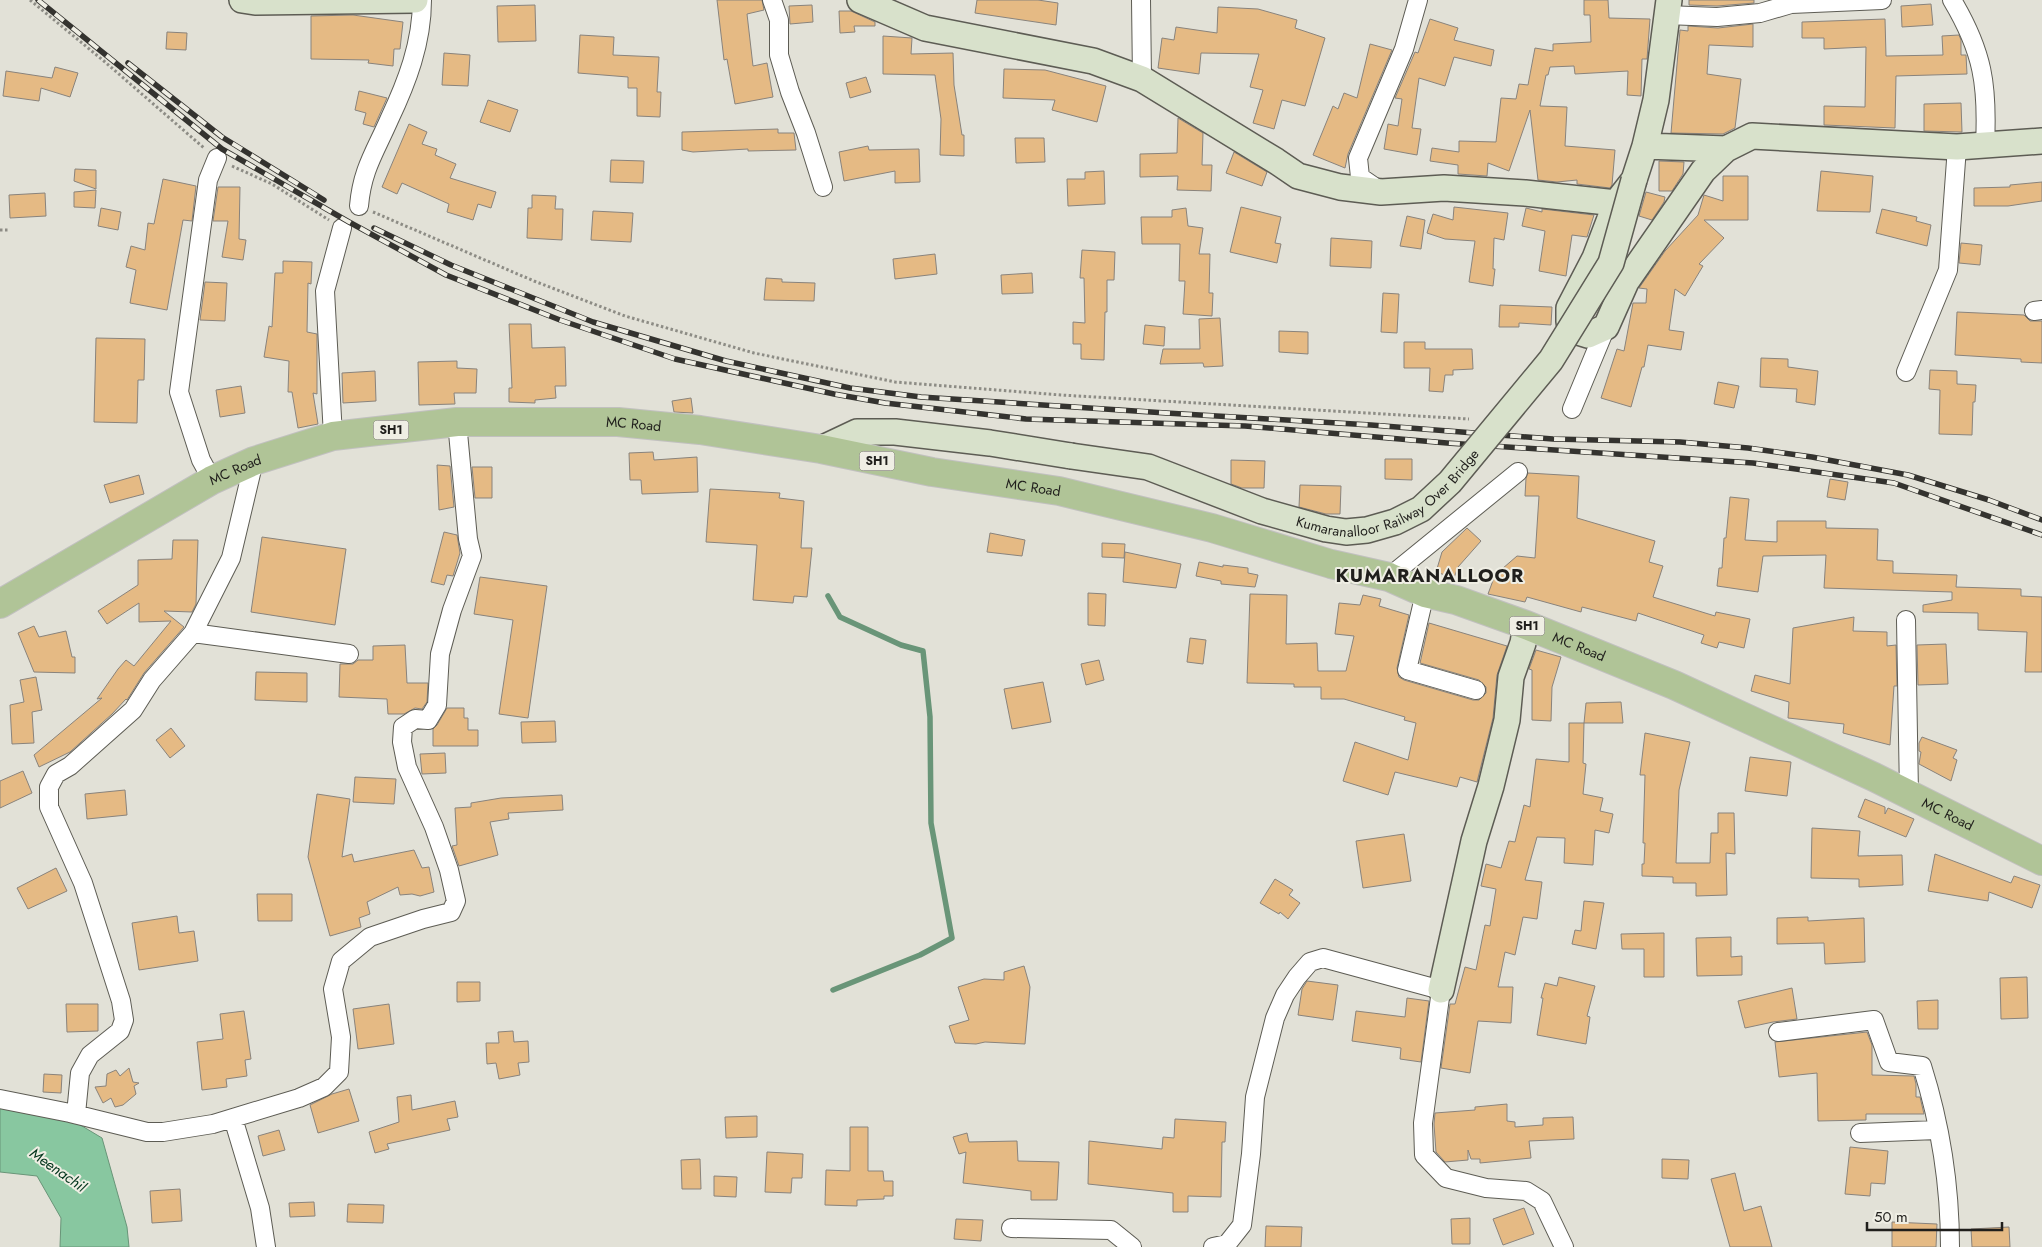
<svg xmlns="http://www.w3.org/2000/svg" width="2042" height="1247" font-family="Jost,sans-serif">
  <rect width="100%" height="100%" fill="#e2e1d7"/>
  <!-- water -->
  <path fill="#88c7a0" stroke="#699578" d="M0 1107 62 1114 102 1138 127 1227 129 1247H60L61 1218 37 1176 0 1172Z"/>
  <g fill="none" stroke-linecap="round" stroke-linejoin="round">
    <!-- stream -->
    <path stroke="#699578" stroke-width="5.5" d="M828 596 840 617 901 645 923 651 930 717 931 823 952 938 920 955 833 990"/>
  </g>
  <!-- building -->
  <path fill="#e5ba84" stroke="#89837c" d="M717 0H762L764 10 747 14 753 66 767 63 773 97 735 104 727 59 724 60Z
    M977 0H1038L1058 3 1056 25 975 13Z
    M1584 0H1608L1609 18 1650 19 1647 59H1642L1641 96 1627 95 1628 71 1575 74 1574 66 1550 67 1548 75H1546L1540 106 1567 107 1565 146 1615 150 1612 185 1610 188 1577 184V180L1557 182 1538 180 1530 110 1509 171 1488 163 1487 176 1458 174V165L1430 161 1432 148 1459 152V141L1496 142 1501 98 1516 99 1519 84 1528 85 1535 48 1553 51V44L1591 42 1590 15H1584Z
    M1689 0H1754V3L1717 6 1689 5Z
    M1931 4 1933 25 1902 27 1901 6Z
    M535 5 536 41 498 42 497 6Z
    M812 5 813 22 790 24 789 6Z
    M1218 7 1258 9 1297 20 1295 28 1325 38 1305 106 1282 100 1274 129 1253 123 1263 90 1250 87 1259 54 1201 53 1199 74 1158 68 1162 38 1174 40 1176 27 1217 33Z
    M839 11H851L875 22V26H854L855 32 840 33Z
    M353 15 403 22 400 49H394L393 66 368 63 369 60 311 59V16Z
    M1430 19 1458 28 1454 40 1494 50 1491 66 1454 57 1445 86 1419 78 1412 128 1421 129 1417 155 1384 149 1388 124 1398 126 1402 99 1395 98 1415 52 1418 53Z
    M1885 19 1886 56 1943 55 1942 36 1959 35 1961 40V55H1966L1967 74 1896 76 1895 128 1824 125V106L1865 107 1866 47 1824 49V38H1802V22Z
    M1753 24V47L1709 45 1707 74 1741 79 1735 128 1723 134 1671 133 1680 30 1688 31V26L1718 28Z
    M167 32 187 33 186 50 166 49Z
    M580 35 614 37 613 55 659 57 657 92H661L660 117 637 116V88H628V77L578 73Z
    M883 36 912 38 911 54 953 53 954 85 962 135H964V156L940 155 941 119 935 75 883 74Z
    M1370 44 1392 50 1348 154 1345 168 1313 155 1333 106 1338 109 1344 93 1357 98Z
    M444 53 470 55 468 86 442 85Z
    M55 67 78 73 70 97 41 88 39 101 3 96 6 71 52 78Z
    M1004 69 1045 70 1106 86 1097 122 1052 110 1055 100 1003 98Z
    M866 77 871 92 850 98 846 83Z
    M359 91 387 98 374 127 363 124 366 113 355 110Z
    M488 100 518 110 510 132 480 122Z
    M1961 103 1962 132 1924 131V104Z
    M1178 118 1203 133 1202 165H1212L1211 191 1177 190 1178 176 1140 177V154L1177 153Z
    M409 124 427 132 422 144 437 149 435 155 456 164 450 178 496 192 491 208 478 204 473 220 447 212 449 204 402 183 397 194 382 187Z
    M778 129V133H794L796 150 748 151V149L693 152 682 150V132Z
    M1015 138H1044L1045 162 1016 163Z
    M868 146 869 150 919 149 920 182 895 183V171L844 181 839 152Z
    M1234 152 1267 172 1262 186 1226 173Z
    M611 160 644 161 643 183 610 182Z
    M1659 161 1684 162 1683 174 1672 191H1659Z
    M75 169 96 170V189L74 181Z
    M1104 171 1105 204 1068 206 1067 179H1085V172Z
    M1821 171 1873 176 1870 212 1817 211Z
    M1723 176H1748V220H1704L1724 238 1699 264 1703 266 1685 296 1675 289 1669 330 1684 332 1681 350 1648 345 1644 367H1642L1631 407 1601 398 1617 349 1624 351 1633 303H1646L1647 289 1639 288 1665 251 1698 215 1704 195 1723 201Z
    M163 179 196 186 192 221 183 220 167 310 130 303 136 270 126 267 131 246 145 250 148 223 154 224Z
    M2042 182V201L2008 206H1974V188L2010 187V185Z
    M218 187H240L239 239 246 240 243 260 222 257 228 221H213Z
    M96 190 95 208 74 207V192Z
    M1646 192 1665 197 1664 202 1652 220 1639 216Z
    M45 193 46 216 10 218 9 195Z
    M532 195 556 196 555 209H563L562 240 527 238 528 208H532Z
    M1241 207 1281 217 1275 243 1281 244 1277 263 1230 252Z
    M1454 207 1508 213 1504 240 1494 238 1493 269H1495L1493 286 1469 282 1475 241 1445 239 1427 233 1433 214 1453 220Z
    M101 208 121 212 118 230 98 226Z
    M1186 208 1188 226 1203 228 1199 254H1210L1209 293H1213L1212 316 1183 314 1185 281H1179L1180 244H1142L1141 217H1172V210Z
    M1526 208 1542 212V209L1594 215 1587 237 1572 235 1566 276 1539 271 1545 231 1522 226Z
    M1882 209 1917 217 1916 221 1931 225 1927 246 1876 233Z
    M593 211 633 213 631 242 591 240Z
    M1407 216 1425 220 1421 249 1400 246Z
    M1331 238 1372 241 1371 268 1330 266Z
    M1961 243 1982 245 1980 265 1959 263Z
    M1082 250 1115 252 1114 280H1107V312H1105L1104 360 1081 359V344H1073V322L1085 323 1084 278H1080Z
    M935 254 937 274 895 279 893 259Z
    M283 261 312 262 311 284 308 283 307 332 317 334V394L313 393 318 424 298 428 292 392H288L289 361 264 357 269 326 272 327 275 273H283Z
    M1032 273 1033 293 1002 294 1001 275Z
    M766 278 782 279V282L815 283 814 301 764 300Z
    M205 282 227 283 225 321 200 320Z
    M1383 293 1399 294 1397 333 1381 332Z
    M1500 305 1552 307 1551 325 1519 323V327H1499Z
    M1957 312 2024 315 2030 321H2042V363L2021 362V359L1955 355Z
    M1220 318 1223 366 1204 367 1203 363 1160 364 1163 349H1200L1199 319Z
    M509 324H531L532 348 565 347 566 386H555L556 398 535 400V403L509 402V388H512Z
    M1145 325 1165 327 1164 346 1143 344Z
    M1279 331 1308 332V354L1279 352Z
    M96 338 145 339 144 380H138L137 423 94 422Z
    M1404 342H1425V349H1472L1473 369 1453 370V375H1445L1443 392 1429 391 1430 368H1404Z
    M1761 358 1788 359V367L1818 371 1815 405 1796 402 1797 389 1760 387Z
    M457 361V368L477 369 476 393H454L455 404 419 405 418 362Z
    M1930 370 1957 371V384L1976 385 1975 402H1973L1972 435 1939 434 1940 390 1929 389Z
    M375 371 376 401 343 403 342 373Z
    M1718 382 1739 386 1734 408 1714 404Z
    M241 386 245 413 220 417 216 390Z
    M691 398 693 413 674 412 672 401Z
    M653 452 654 460 697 457 698 492 642 494 641 480H630L629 453Z
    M1385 459H1412V480L1385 479Z
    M1231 460 1265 461 1264 488H1242L1231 484Z
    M437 465 450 466 454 507 439 510Z
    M472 467H492V498H475Z
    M1528 473 1579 476 1577 518 1655 541 1649 562 1663 566 1653 597 1715 616 1716 612 1750 619 1744 648 1719 642 1717 648 1701 643 1704 635 1638 613 1636 621 1582 607 1581 612 1527 597 1525 602 1488 594 1495 575 1517 556 1535 558 1539 496H1525L1526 478Z
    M139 475 144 494 110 503 104 485Z
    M1830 479 1848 482 1845 500 1827 497Z
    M1300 485 1341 486 1340 514H1326L1299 507Z
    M710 489 780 493 779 498 804 501 801 548H812L807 597 794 596 793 603 753 600 757 545 706 542Z
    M1730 497 1749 499 1745 540 1777 542V521H1826V528L1878 529 1877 560 1893 561V573L1957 575 1956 587 2021 589V596L2042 597V672H2025L2027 632 1978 630V613L1923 612V605L1952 600V592L1824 588 1826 555 1763 556 1758 592 1717 586 1719 568H1722L1724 538H1726Z
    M1467 528 1481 541 1458 567 1454 578 1436 572 1442 552Z
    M444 532 457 535 460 553 453 576 447 575 444 585 431 582Z
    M990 533 1025 540 1022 556 987 552Z
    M262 537 346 549 335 625 251 612Z
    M173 540H198L196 604 192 612 164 611 184 627 144 673 127 700 126 699 112 714 70 752 39 767 34 755 102 698 97 699 118 669 126 660 134 666 171 621 139 622V603L107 624 98 611 138 585V560L172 559Z
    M1102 543 1125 544 1124 558 1102 557Z
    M1125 552 1181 564 1176 588 1123 582Z
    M1199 562 1223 567V565L1248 568V573L1258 575 1255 587 1221 584V581L1196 576Z
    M480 577 547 586 528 718 499 714 513 620 474 614Z
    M1088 593 1106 594 1105 626 1088 625Z
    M1250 594 1287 595 1286 644 1317 643 1318 671H1346L1354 636 1335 634 1339 603 1360 605 1363 595 1381 599 1379 606 1409 615 1397 668 1399 677 1404 680 1473 700H1479L1486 693V687L1479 680 1420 663 1429 623 1507 646 1497 675 1493 718 1477 782 1460 777 1457 787 1395 772 1388 795 1343 781 1355 742 1408 760 1416 723 1404 720 1405 717 1344 699H1321V687H1294V684L1247 683Z
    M1854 617 1853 631 1887 632V646L1896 645 1897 686H1894L1890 745 1843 733 1844 724 1788 718 1789 702 1751 691 1755 675 1790 684 1793 628Z
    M34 626 39 637 66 631 72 657H75V673L34 672 18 633Z
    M1190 638 1206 640 1203 664 1187 662Z
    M1946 644 1948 684 1918 685 1917 645Z
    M405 645 407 683H428L427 702 422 709 415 708 404 714H388L387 699 339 697 340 664H353L358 660H373V646Z
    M1536 650 1561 657 1552 687 1551 721 1532 720V670L1529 669Z
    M1099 660 1104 680 1086 685 1081 664Z
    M256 672 307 673V702L255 700Z
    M36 677 42 710 32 712 34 743 12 744 10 705 24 702 20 680Z
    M1043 682 1051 722 1012 729 1004 689Z
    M1621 702 1623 723H1584L1586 703Z
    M447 708H464V718H468V730H478V746H433V729L437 725Z
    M555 721 556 742 522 743 521 722Z
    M1569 723H1584L1583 763 1586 764 1583 794 1603 798 1600 811 1613 814 1609 833 1595 830 1593 865 1564 863 1565 838 1537 837 1525 880 1542 882 1537 919 1523 917 1515 955 1505 952 1498 987H1513L1511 1023 1478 1021 1470 1073 1441 1068 1450 1004H1455L1465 967 1476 970 1485 925 1490 926 1496 889 1481 886 1486 864 1501 868 1509 841 1515 842 1524 805 1530 807 1536 759 1569 762Z
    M171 728 185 746 170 758 156 740Z
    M1645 733 1690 742 1679 790 1676 863H1710L1711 833H1718V813H1734L1735 854 1726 853 1727 895 1696 896V883H1673V877L1642 876V864H1644L1645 843H1643L1645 775H1640Z
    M1922 737 1957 750 1953 758 1957 760 1951 781 1919 764 1921 752 1919 751V743Z
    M445 753 446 773 422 774 420 754Z
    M1750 757 1791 762 1787 796 1745 791Z
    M23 771 32 793 0 808V781Z
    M355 777 396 779 394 804 353 802Z
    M125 790 127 815 87 819 85 794Z
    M317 794 350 799 342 857 352 854 354 862 414 850 422 868 429 867 434 892 420 896 412 894 400 895 398 887 367 902 370 914 359 918 361 927 330 936 308 857Z
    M562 795 563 810 508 813 509 819 490 822 498 855 459 866 452 846 457 845 455 808 471 807V803L501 798Z
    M1865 799 1885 807V814L1888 808 1914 819 1906 837 1858 817Z
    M1812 828 1860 831 1858 856 1902 855 1903 885 1859 887V879L1811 878Z
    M1404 834 1411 881 1363 888 1356 841Z
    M1935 854 2011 883 2014 876 2040 885 2032 908 1989 892 1988 901 1928 891Z
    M56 868 67 891 28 909 17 888Z
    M1275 879 1293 890 1289 895 1300 903 1288 919 1280 912 1279 914 1260 903Z
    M257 894H292V921H258Z
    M1584 901 1604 903 1596 949 1572 944 1575 930 1581 931Z
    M177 916 179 933 194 931 198 961 139 970 132 923Z
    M1808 917V921L1864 918 1865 962 1825 964 1824 943 1777 944V918Z
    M1664 933V977H1644V949H1622L1621 934Z
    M1731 937V957L1742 956V975L1697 976 1696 938Z
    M1024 966 1030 987 1025 1044 985 1042 976 1044 955 1043 949 1026 969 1020 958 987 984 979 1004 980V972Z
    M1559 977 1595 986 1587 1016 1590 1017 1586 1044 1537 1035 1543 998H1541L1545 983 1557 986Z
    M2027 977 2028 1018 2001 1019 2000 978Z
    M1307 981 1338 985 1333 1020 1298 1015 1302 989Z
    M457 982H480V1001L457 1002Z
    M1792 988 1797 1019 1773 1022 1745 1028 1738 1001Z
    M1407 998 1429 1001 1421 1062 1400 1059 1401 1048 1352 1041 1356 1011 1405 1017Z
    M1938 1000V1029H1918L1917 1001Z
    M66 1004H98V1031L67 1032Z
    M389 1004 394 1044 358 1049 353 1009Z
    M244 1011 251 1059 245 1060 247 1076 226 1079 227 1087 202 1090 197 1042 223 1039 220 1014Z
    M513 1031 514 1042 528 1041 529 1062 518 1063 520 1075 499 1079 496 1063 487 1064 486 1043H499L498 1032Z
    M1867 1032 1872 1045V1075L1914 1076 1916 1084V1097H1920L1924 1114H1866V1120L1818 1121 1817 1073 1779 1077 1775 1042Z
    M129 1068 133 1082 139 1083 134 1086 136 1094 123 1105 115 1107 111 1098 103 1103 95 1087 106 1086 107 1074 116 1070 120 1076Z
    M44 1074 62 1075 61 1093 43 1092Z
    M349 1089 359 1121 318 1133 310 1105 332 1094Z
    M411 1095 412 1110 455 1101 458 1117 447 1119 450 1130 387 1144 389 1149 375 1153 369 1132 399 1122 397 1097Z
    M1507 1104V1121L1515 1122V1127L1543 1125V1118L1573 1117 1574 1139 1529 1141 1531 1158 1480 1163V1159H1471L1468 1150V1160L1445 1162 1436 1152 1434 1124 1435 1113 1475 1110V1107Z
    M757 1116V1137L726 1138 725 1117Z
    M1175 1119 1226 1122 1225 1142H1222L1221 1197 1188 1196V1212H1173V1193L1088 1184 1089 1141 1162 1149 1163 1137 1174 1138Z
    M850 1127H868V1171H883L884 1181H893V1196H884V1199L857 1200V1206L825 1205 826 1170 850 1171Z
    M279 1130 285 1150 263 1156 258 1136Z
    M967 1133 969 1142 1017 1141 1018 1161 1059 1162 1057 1200H1031V1191L963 1183 966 1152 959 1154 953 1137Z
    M1850 1147 1888 1151 1885 1184 1871 1183 1870 1196 1845 1194Z
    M767 1152 803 1154 802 1178H792L791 1193 765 1192Z
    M700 1159 701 1189H682L681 1160Z
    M1662 1159 1689 1160 1688 1179 1662 1178Z
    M1735 1173 1744 1211 1761 1206 1772 1247H1730L1711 1179Z
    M714 1176 737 1177 736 1197 714 1196Z
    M180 1189 182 1221 152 1223 150 1191Z
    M314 1202 315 1216 290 1217 289 1203Z
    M348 1204 384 1205 383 1223 347 1222Z
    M1524 1208 1534 1234 1503 1245 1493 1219Z
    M1470 1218V1244H1452L1451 1219Z
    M956 1219 983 1220 981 1241 954 1239Z
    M1892 1222 1937 1224 1936 1247H1892Z
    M1266 1226 1302 1227 1301 1247H1265Z
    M2009 1227 2010 1247H1972L1971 1229Z"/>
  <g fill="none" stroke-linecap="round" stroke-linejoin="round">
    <defs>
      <path id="street" d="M772 0 779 20V55L790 92 806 133 823 187
        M1141 0 1142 79
        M1952 0C1983 52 1988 85 1985 145
        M1666 15 1717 17 1760 13 1791 4 1882 0
        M1379 190 1360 177 1358 158 1404 49 1418 0
        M359 206C362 170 375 152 389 120 407 82 422 43 422 0
        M2034 311 2042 310
        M1906 372 1948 270 1957 147
        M1572 409 1606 327
        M333 436 325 291 342 228
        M212 480 201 460 179 392 208 180 217 158
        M1389 577 1518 472
        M1425 593 1407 670 1476 690
        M1906 620 1909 794
        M193 633 349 654
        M1778 1032 1874 1020 1889 1062 1922 1066C1940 1123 1950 1187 1950 1247
        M0 1099 70 1113 147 1132H163L213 1124 299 1098 324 1087 339 1072 341 1037 333 989 341 961 370 937 423 919 451 912 456 901 449 870 434 827 407 767 402 742 403 727 415 719 428 720 437 705 440 654 452 610 472 556 468 539 457 422
        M76 1114 80 1073 90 1055 120 1031 124 1020 121 1001 83 883 49 807V787L56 774 70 766 133 710 152 680 193 633 231 558 254 461
        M233 1118 260 1208 266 1247
        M1860 1133 1937 1130
        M1011 1228 1111 1230 1132 1247
        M1213 1247 1227 1244 1242 1225 1251 1154 1255 1097 1275 1018 1285 995 1297 977 1310 962 1323 958 1441 990 1423 1123 1424 1155 1446 1178 1486 1188 1526 1191 1542 1201 1564 1247"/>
      <path id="secondary" d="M242 0 255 2 415 0
        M860 0 925 28 1093 61 1142 79 1276 161 1298 176 1340 187 1381 192 1444 188 1525 193 1616 203
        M1669 0 1656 100 1645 146 1634 180 1616 203 1595 258 1569 308V322L1575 331 1588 335 1606 327 1626 282 1703 171 1726 149 1752 136 1957 147 2042 141
        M1645 146 1726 149
        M821 449 857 432H895L990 443 1071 456
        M1441 990 1474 841 1491 786 1507 720 1511 677 1523 643 1526 625"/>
      <g id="primary">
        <path id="s1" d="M0 604 212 480 254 461 333 436 457 422H618L700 430 821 449 932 472 1059 491 1212 528 1331 564 1389 577 1425 593 1456 600 1526 625 1674 685 1874 777 2042 861"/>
      </g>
    </defs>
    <!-- street casing -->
    <use href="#street" stroke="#5d5c54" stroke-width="20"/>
    <!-- secondary casing -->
    <use href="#secondary" stroke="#5d5c54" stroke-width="28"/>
    <!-- primary casing -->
    <use href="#primary" stroke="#c1c0bf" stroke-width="30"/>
    <!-- path -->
    <path stroke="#8d8c85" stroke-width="3" stroke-dasharray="2.5 2.5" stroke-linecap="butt" d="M30 0 105 62 204 148
      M232 166 272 184 329 220
      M373 212 534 281 625 316 754 353 895 382 1061 395 1469 419
      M0 230H10"/>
    <!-- street -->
    <use href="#street" stroke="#fff" stroke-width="18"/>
    <!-- secondary -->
    <use href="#secondary" stroke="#d8e1cb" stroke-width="25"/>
    <!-- primary -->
    <use href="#primary" stroke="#b0c497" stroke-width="28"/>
    <defs>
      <path id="rail" d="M38 0 222 149 349 222 446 275 560 320 675 359 834 394 885 403 1026 419 1245 426 1447 443 1753 463 1894 483 2042 535
        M128 63 222 137 324 200
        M374 228 451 265 593 322 726 361 850 388 921 397 1166 413 1371 425 1553 439 1680 442 1748 448 1812 457 1908 475 1989 500 2042 520"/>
    </defs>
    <!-- rail casing -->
    <use href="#rail" stroke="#34332f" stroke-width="5.5"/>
    <!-- rail -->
    <use href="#rail" stroke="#efeee4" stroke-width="4" stroke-dasharray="11" stroke-linecap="butt"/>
    <defs>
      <g id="secondary-bridge">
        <path id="s2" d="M1071 456 1148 467 1262 511 1326 529 1346 532 1367 530 1395 522 1421 509 1450 482 1551 360 1611 263 1634 180"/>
      </g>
    </defs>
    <!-- secondary-bridge casing -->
    <use href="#secondary-bridge" stroke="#5d5c54" stroke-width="28" stroke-linecap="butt"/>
    <!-- secondary-bridge -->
    <use href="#secondary-bridge" stroke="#d8e1cb" stroke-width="25"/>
  </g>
  <g text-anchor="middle" stroke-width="4" stroke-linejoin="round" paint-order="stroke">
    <!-- shield labels -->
    <g fill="#efeee4" stroke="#5e5d58" stroke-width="1">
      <rect x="373.5" y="420.5" width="35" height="19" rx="4"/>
      <rect x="859.5" y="451.5" width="35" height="19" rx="4"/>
      <rect x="1509.5" y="616.5" width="35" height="19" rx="4"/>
    </g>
    <g font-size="12" font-weight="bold" fill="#201f1c">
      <text x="391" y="434">SH1</text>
      <text x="877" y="465">SH1</text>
      <text x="1527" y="630">SH1</text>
    </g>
    <!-- street labels -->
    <g font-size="14" fill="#201f1c" stroke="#efeee4">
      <text dy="5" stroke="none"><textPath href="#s1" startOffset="676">MC Road</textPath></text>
      <text dy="5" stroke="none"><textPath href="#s1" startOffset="271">MC Road</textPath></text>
      <text dy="5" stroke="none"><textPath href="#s2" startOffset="341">Kumaranalloor Railway Over Bridge</textPath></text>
      <text dy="5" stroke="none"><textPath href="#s1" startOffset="1081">MC Road</textPath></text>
      <text dy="5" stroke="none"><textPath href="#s1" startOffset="1651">MC Road</textPath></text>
      <text dy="5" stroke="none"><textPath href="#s1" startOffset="2056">MC Road</textPath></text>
    </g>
    <!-- water labels -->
    <g font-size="15" font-style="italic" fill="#00331b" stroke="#efeee4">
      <text transform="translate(58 1170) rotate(35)" y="5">Meenachil</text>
    </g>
    <!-- district labels -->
    <g font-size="19" font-weight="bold" letter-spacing="1" fill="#201f1c" stroke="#efeee4">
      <text x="1430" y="582">KUMARANALLOOR</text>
    </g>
  </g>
  <!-- scale -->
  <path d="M1867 1222v8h135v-8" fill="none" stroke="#201f1c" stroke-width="2.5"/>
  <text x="1874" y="1222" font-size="15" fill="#201f1c" stroke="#efeee4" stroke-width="4" paint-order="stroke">50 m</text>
</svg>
